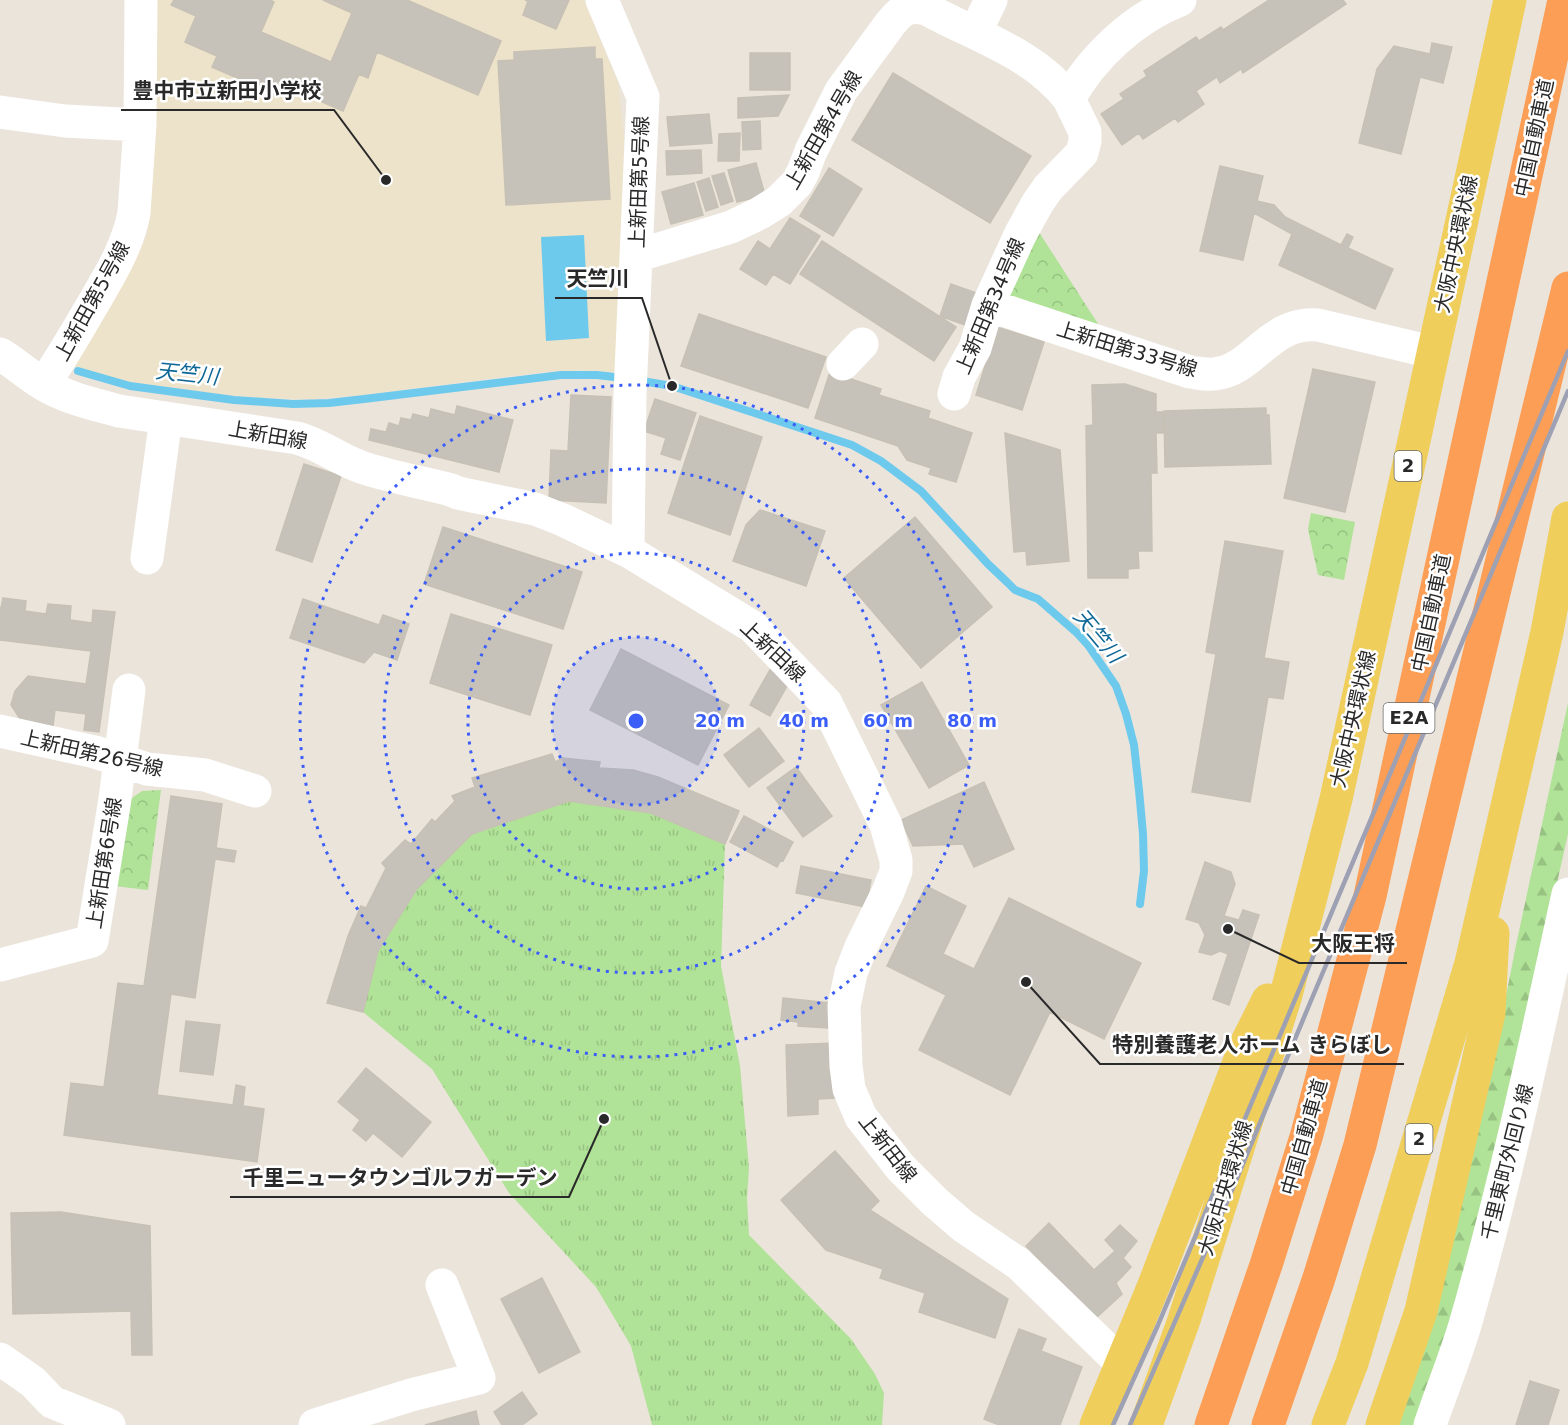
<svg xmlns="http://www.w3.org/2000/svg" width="1568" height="1425" font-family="'DejaVu Sans','Noto Sans JP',sans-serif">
  <defs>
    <pattern id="grass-tufts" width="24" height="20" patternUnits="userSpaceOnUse" patternTransform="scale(1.5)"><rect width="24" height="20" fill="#b0e297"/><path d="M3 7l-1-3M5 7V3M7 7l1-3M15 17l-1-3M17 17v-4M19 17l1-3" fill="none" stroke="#97c282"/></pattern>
    <pattern id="forest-firs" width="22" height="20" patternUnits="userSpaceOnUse" patternTransform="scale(1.5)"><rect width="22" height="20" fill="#b0e297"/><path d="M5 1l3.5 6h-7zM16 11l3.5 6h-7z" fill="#97c282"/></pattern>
    <pattern id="park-crowns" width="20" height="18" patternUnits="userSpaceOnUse" patternTransform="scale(1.5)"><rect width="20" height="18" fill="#b0e297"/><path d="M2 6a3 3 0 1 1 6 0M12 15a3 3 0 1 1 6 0" fill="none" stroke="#97c282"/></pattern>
  </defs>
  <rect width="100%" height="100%" fill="#ebe4db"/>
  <!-- education -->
  <path fill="#ede2ca" d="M155 0H584L618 83 624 137 619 372 581 370 542 372 362 395 311 399 265 398 214 394 131 382 115 379 74 366 130 269 142 246 147 234 148 223Z"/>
  <!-- grass -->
  <path fill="url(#grass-tufts)" d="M569 801 651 813 725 844 721 966 740 1066 749 1168 747 1198 749 1235 851 1339 875 1374 884 1393 882 1425H652L631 1346 596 1287 509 1193 432 1069 363 1012 378 951 416 890 472 834Z"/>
  <!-- forest -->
  <path fill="url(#forest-firs)" d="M1568 703V834L1480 1224 1417 1425H1395L1494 1057 1516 945Z"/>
  <!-- park -->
  <path fill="url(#park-crowns)" d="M1035 226 1102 330 1010 298 1005 288Z
    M1311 513 1355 522 1344 580 1318 575 1308 529Z
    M161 790 148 890 114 886 125 803 142 791Z"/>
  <!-- water -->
  <path fill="#6ecaed" d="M584 235 589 338 546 341 541 237Z"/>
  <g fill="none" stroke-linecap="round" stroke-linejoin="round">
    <!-- stream -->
    <path stroke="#6ecaed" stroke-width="8" d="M78 371 130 386 234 400 293 404 329 403 364 399 561 375H597L623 378
      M636 380 672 386 852 445 881 461 921 491 988 564 1007 582 1015 590 1038 599 1077 633 1088 645 1116 686 1126 714 1134 745 1139 790 1143 834 1144 871 1140 904"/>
  </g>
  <!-- building -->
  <path fill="#c7c2b9" stroke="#c6c0b5" stroke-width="1.5" d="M174 0H270L274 2 261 32 331 62 352 13 323 0H407L501 41 478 95 377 52 368 78 359 74 343 111 279 83 274 94 212 67 217 56 185 42 196 16 171 5Z
    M525 0H569L556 29 523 15 528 1Z
    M1269 0H1343L1346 4 1243 73 1241 69 1220 83 1217 77 1196 91 1204 104 1178 122 1175 118 1143 139 1139 133 1122 145 1101 114 1124 99 1120 94 1147 76 1144 71 1196 37 1199 41 1221 27 1223 30Z
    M1432 43 1452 47 1443 83 1420 77 1401 154 1359 143 1377 69 1394 46 1430 54Z
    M595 47V59H602L610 199 506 205 498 61 514 60V52Z
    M750 53H790V90H750Z
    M893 73 1031 156 990 223 852 140Z
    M789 95 778 116 738 118V98Z
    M709 114 712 143 670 146 667 117Z
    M760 121 761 149 743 150 742 122Z
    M740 133 739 161H718L719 134Z
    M701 150 702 173 667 175 666 151Z
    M756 163 765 195 737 202 728 170Z
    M1220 166 1263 176 1257 201 1274 205 1285 217 1341 245 1347 234 1353 237 1348 248 1393 269 1375 309 1279 265 1292 234 1254 213 1243 260 1200 251Z
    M829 168 862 189 833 236 800 216Z
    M724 173 733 201 721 205 712 176Z
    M709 178 718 207 706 211 697 182Z
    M694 183 703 215 671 224 662 192Z
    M790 218 820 236 790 284 773 274 766 285 740 269 758 241 770 249Z
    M822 241 956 327 934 361 800 274Z
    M951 284 979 294 968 326 940 316Z
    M699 314 826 357 808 408 681 366Z
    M997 327 1044 342 1022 410 976 395Z
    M1313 369 1375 382 1345 512 1284 498Z
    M830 372 881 389 879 395 930 411 928 418 972 433 956 482 929 474 931 468 907 460 898 446 815 418Z
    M1125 384 1156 394V412H1163V433H1156L1157 473H1151L1152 551H1138L1139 568 1128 569V578H1088L1086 426 1093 425 1092 385Z
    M571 395 611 397 606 503 549 500 551 450 568 451Z
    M655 399 696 413 680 460 661 454 666 438 644 431Z
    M457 406 513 420 499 472 369 440 371 429 386 432 389 423 399 426 401 418 411 420 413 414 429 418 431 409 455 415Z
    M1266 408V415H1269L1271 464 1165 467 1164 411Z
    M700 416 762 437 730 535 668 513Z
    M1005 433 1060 450 1069 561 1027 565 1026 551 1014 552Z
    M304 464 341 476 312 562 276 550Z
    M760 510 825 531 806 586 733 561 746 525Z
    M915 517 992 607 921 668 844 578Z
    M443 527 582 572 563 629 424 584Z
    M1225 541 1283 551 1264 658 1289 662 1283 699 1268 697 1250 802 1192 792 1216 654 1206 652Z
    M3 598 26 601 25 611 46 614 48 604 71 606 70 620 92 623 93 610 115 612 99 732 84 730 86 714 55 710 53 726 22 722 11 705 15 691 28 676 86 684 91 651 0 640V608H1Z
    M303 599 379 625 383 615 409 624 397 660 374 652 364 663 290 638Z
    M451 614 552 645 530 715 430 683Z
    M621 649 729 705 698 765 590 710Z
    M771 668 791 679 770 716 750 705Z
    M922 682 969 765 929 788 881 705Z
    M759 728 784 761 749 787 724 755Z
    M552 754 555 762 563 758 600 762 599 768 633 770 658 777 739 811 725 844 651 813 569 801 472 834 416 890 378 951 363 1012 327 1003 348 936 361 906 366 908 386 868 382 863 405 840 411 844 432 819 435 822 455 801 452 796 475 787 472 778Z
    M796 767 832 816 803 837 767 788Z
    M984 782 1014 849 974 867 963 844 913 846 901 820Z
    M171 796 222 804 216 848 236 851 234 862 215 859 195 998 171 994 157 1095 233 1105 236 1085 245 1087 243 1106 264 1109 257 1162 64 1135 71 1083 104 1087 118 983 144 986Z
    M744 816 793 842 783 861 781 860 777 867 730 842Z
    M1205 862 1231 872 1235 884 1224 916 1239 920 1243 910 1259 915 1229 1005 1213 999 1228 954 1220 951 1211 955 1199 952 1205 935 1199 923 1186 919Z
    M801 866 871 880 866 907 796 893Z
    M926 886 966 906 943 954 974 969 1009 898 1141 963 1104 1039 1050 1012 1010 1095 919 1050 946 995 887 966Z
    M783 998 830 1003 828 1028 798 1026V1022L781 1020Z
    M186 1021 220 1025 213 1075 180 1071Z
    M834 1043 836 1098 818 1099V1114L788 1116 786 1045Z
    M366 1068 431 1122 402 1157 373 1133 366 1141 353 1130 360 1120 338 1102Z
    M835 1151 879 1201 870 1210 1008 1299 995 1338 919 1312 925 1293 880 1278 883 1269 826 1250 781 1200Z
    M61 1212 150 1226 152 1355H132L131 1311 13 1314 11 1213Z
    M1049 1223 1094 1270 1115 1251 1105 1240 1120 1225 1137 1241 1123 1258 1131 1267 1116 1283 1122 1294 1096 1318 1026 1246Z
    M542 1278 580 1352 539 1373 501 1299Z
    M1019 1329 1046 1339 1041 1351 1082 1367 1060 1425H999L984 1419Z
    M1530 1381 1559 1390 1548 1425H1516Z
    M522 1392 537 1414 522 1425H502L494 1412Z
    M476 1411 479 1425H425Z"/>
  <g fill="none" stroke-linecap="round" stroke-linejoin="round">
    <!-- minor -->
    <path stroke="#fff" stroke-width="33" d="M602 0 643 97 630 394 628 551
      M975 33 991 0
      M0 112 65 121 140 125
      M636 256 731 227 760 213 779 201 797 183 803 172 811 151 841 91 890 24C902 9 908 5 927 9 975 36 1034 53 1069 99 1092 57 1135 17 1180 0
      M988 305 1190 372C1198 373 1206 375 1214 374 1255 370 1268 321 1318 325L1432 352
      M0 354C15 363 28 375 43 384 66 398 94 404 119 411L297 438C320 444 338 459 361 467 390 477 421 482 451 490L458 493 535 509 563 520 628 551 753 627 826 703 886 825 896 860V871L888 892 861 947 851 973 844 1006 846 1066 849 1089 861 1117 901 1168 934 1201 963 1226 1019 1264 1122 1364
      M843 364 862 344
      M44 384C60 360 75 335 90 309 108 278 127 249 134 213L140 125 141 0
      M954 394 959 377 975 348 988 305 1020 235 1037 204 1048 188 1082 153 1085 141V132L1069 99
      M147 558 166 418
      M0 731 95 752 147 769 205 775 255 791
      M0 965 92 941 115 799 129 690
      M0 1359 33 1382 52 1402 109 1425
      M315 1425 411 1395 479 1378 442 1285
      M1430 1425C1442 1389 1457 1354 1467 1318 1507 1178 1537 1036 1568 894"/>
    <!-- major -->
    <path stroke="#efce5c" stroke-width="33" d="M1096 1425 1154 1285 1246 1044 1268 1000
      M1146 1425 1184 1320 1286 995 1336 799 1510 0
      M1328 1425 1352 1363 1471 963 1547 632 1568 518
      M1382 1425 1421 1311 1489 1013 1493 933"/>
    <!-- highway -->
    <path stroke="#fc9e55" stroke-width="33" d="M1211 1425 1266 1265 1307 1134 1370 896 1564 0
      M1268 1425 1319 1278 1360 1145 1568 288"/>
    <!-- rail -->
    <path stroke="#9ea1b3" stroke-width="4.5" d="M1113 1425 1158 1325 1568 351
      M1130 1425 1227 1202 1310 1003 1568 391"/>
  </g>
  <!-- distance rings -->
  <circle cx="636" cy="721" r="84" fill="#3b5df8" fill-opacity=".12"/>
  <g fill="none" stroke="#3b5df8" stroke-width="3" stroke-dasharray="3 6">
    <circle cx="636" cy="721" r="84"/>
    <circle cx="636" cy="721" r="168"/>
    <circle cx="636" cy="721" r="252"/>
    <circle cx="636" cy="721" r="336"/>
  </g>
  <g text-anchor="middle" stroke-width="5" stroke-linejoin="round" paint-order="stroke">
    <!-- shield labels -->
    <g fill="#fff" stroke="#696969" stroke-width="1.5">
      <rect x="1394.5" y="451" width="27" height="30" rx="4.5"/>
      <rect x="1383.5" y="703" width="51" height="30" rx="4.5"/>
      <rect x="1405.5" y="1124" width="27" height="30" rx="4.5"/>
    </g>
    <g font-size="18" font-weight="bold" fill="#292929">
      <text x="1408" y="472">2</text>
      <text x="1409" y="724">E2A</text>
      <text x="1419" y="1145">2</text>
    </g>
    <!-- street labels -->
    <g font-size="20" fill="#292929" stroke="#fff">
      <text transform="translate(823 130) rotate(-60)" y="7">上新田第4号線</text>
      <text transform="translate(1534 138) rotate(-78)" y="7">中国自動車道</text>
      <text transform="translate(639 182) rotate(-88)" y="7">上新田第5号線</text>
      <text transform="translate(1456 244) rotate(-78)" y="7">大阪中央環状線</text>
      <text transform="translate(92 301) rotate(-61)" y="7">上新田第5号線</text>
      <text transform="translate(990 306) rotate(-67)" y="7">上新田第34号線</text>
      <text transform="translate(1127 349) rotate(17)" y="7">上新田第33号線</text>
      <text transform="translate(268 435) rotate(10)" y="7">上新田線</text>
      <text transform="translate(1431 613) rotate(-78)" y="7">中国自動車道</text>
      <text transform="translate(773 651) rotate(43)" y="7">上新田線</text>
      <text transform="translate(1353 719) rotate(-77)" y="7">大阪中央環状線</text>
      <text transform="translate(92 753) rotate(13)" y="7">上新田第26号線</text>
      <text transform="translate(104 863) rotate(-81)" y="7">上新田第6号線</text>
      <text transform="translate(1304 1137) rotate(-74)" y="7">中国自動車道</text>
      <text transform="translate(888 1148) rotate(52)" y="7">上新田線</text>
      <text transform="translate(1507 1162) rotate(-76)" y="7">千里東町外回り線</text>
      <text transform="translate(1225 1188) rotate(-73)" y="7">大阪中央環状線</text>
    </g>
    <!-- water labels -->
    <g font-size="21" font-style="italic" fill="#0f6797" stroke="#fff">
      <text transform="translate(187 374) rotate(6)" y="7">天竺川</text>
      <text transform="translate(1098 636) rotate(50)" y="7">天竺川</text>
    </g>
  </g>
  <circle cx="636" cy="721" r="9" fill="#3b5df8" stroke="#fff" stroke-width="3"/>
  <g font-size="18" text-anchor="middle" font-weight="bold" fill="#3b5df8" stroke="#fff" stroke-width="5" stroke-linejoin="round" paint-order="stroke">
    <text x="720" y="727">20 m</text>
    <text x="804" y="727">40 m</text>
    <text x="888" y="727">60 m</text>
    <text x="972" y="727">80 m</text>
  </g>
  <!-- callouts -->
  <path fill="none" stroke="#292929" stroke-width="2" d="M386 180L334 110H121M672 386L642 298H555M1228 929L1299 963H1407M1026 982L1100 1064H1404M604 1119L569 1197H230"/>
  <g fill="#292929" stroke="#fff" stroke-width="2">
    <circle cx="386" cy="180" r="6"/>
    <circle cx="672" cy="386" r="6"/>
    <circle cx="1228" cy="929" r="6"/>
    <circle cx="1026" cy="982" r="6"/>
    <circle cx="604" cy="1119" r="6"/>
  </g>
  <g font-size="21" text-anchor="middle" font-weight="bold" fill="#292929" stroke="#fff" stroke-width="5" stroke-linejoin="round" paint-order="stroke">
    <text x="227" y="98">豊中市立新田小学校</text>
    <text x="598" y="286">天竺川</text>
    <text x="1353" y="951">大阪王将</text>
    <text x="1252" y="1052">特別養護老人ホーム きらぼし</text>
    <text x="400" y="1185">千里ニュータウンゴルフガーデン</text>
  </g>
</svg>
